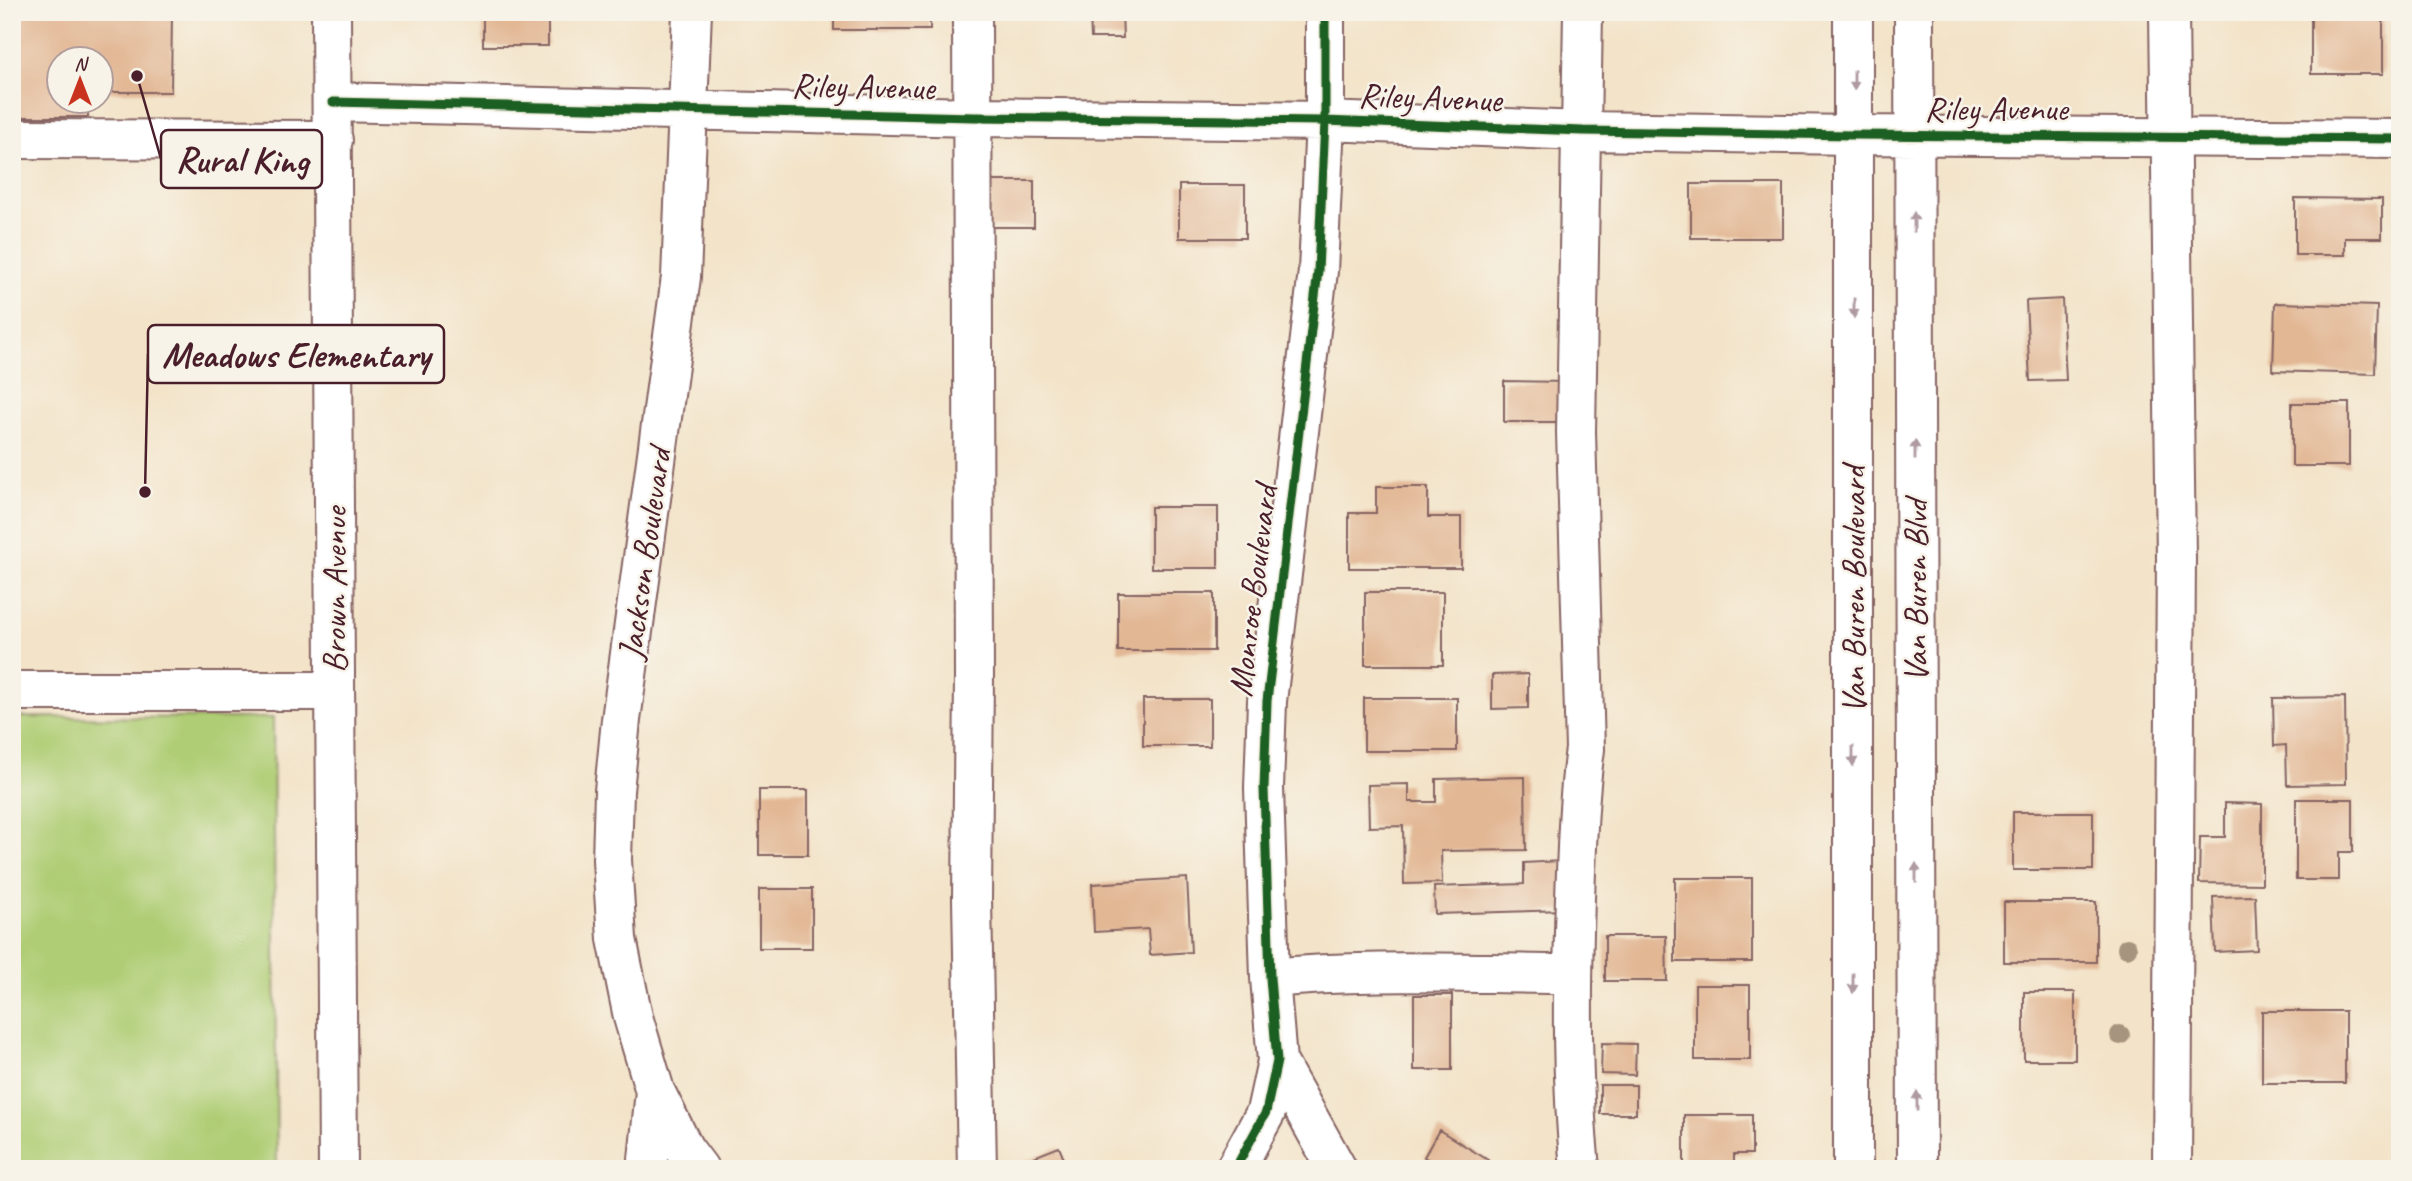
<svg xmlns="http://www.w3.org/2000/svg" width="2412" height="1181" font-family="Caveat,sans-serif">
  <rect width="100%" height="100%" fill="#f7f3e8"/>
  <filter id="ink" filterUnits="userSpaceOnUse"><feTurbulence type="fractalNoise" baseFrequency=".0143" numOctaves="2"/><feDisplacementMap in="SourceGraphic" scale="14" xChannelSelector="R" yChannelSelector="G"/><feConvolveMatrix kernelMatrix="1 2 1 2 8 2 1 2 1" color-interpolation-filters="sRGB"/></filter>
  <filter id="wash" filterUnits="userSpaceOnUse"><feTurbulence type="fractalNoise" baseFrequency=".00686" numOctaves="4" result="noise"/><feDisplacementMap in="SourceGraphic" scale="28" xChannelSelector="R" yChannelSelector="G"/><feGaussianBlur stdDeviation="1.57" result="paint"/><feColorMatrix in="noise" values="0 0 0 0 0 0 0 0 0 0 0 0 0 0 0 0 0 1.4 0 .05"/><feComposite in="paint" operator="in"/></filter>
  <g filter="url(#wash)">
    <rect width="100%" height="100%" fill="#f3e3c8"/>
    <!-- green -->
    <path fill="#afcd75" stroke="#7c7650" stroke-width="2" d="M12 717 273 718 277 1169H12Z"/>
    <g id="blocks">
      <!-- building -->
      <path fill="#e2b794" d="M12 12H172L171 92H102V60H60V102H88V117H12Z
        M483 12H548V46H483Z
        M834 12H930V30H834Z
        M1090 12H1122L1123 38H1091Z
        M2311 12H2383V74H2311Z
        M986 181H1034V227H986Z
        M1691 184H1783V238H1691Z
        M1179 185H1245V238H1179Z
        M2295 198 2382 199V238H2345V255H2295Z
        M2062 299 2066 380 2030 381 2026 301Z
        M2275 303 2377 306 2375 374 2273 371Z
        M1504 381 1568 382V422H1504Z
        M2292 403H2349V466H2292Z
        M1376 487H1428V517H1461V568H1349V513H1376Z
        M1151 507H1218V568H1151Z
        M1365 592H1443V665H1365Z
        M1118 593H1214V651H1118Z
        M1528 674V708L1492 709V675Z
        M2345 697 2346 784 2287 785 2286 745 2274 746 2273 698Z
        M1364 698H1457V751H1364Z
        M1143 699H1210V746H1143Z
        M1525 777 1526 850 1441 851 1442 883 1404 884 1403 826 1369 827 1368 785 1409 784V802H1436V779Z
        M759 790H808V855H759Z
        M2296 799H2353V852H2339V880H2296Z
        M2225 803 2262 804V884L2199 883 2200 837H2225Z
        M2013 812H2093V870H2013Z
        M1562 861 1564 910 1435 914 1434 887 1524 884V863Z
        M1187 878 1191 952 1150 955 1148 929 1094 932 1092 884Z
        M1675 878H1752V962H1675Z
        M759 889H812V948H759Z
        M2255 896 2257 950 2215 952 2213 897Z
        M2004 902H2096V962H2004Z
        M1605 936H1666L1667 981H1605Z
        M1695 985H1750V1060H1695Z
        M2024 992H2075V1060H2024Z
        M1414 995H1452V1070H1414Z
        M2262 1011H2345V1083H2262Z
        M1602 1043 1636 1044 1635 1075 1601 1074Z
        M1600 1085H1636V1114H1600Z
        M1684 1115H1752V1154H1734V1169H1684Z
        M1439 1130 1488 1160 1482 1169H1444L1424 1157Z
        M1059 1147 1068 1169H1017L1016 1164Z"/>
    </g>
  </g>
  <g filter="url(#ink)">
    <use href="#blocks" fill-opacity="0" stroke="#856462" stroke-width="2"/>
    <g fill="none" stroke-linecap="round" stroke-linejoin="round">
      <defs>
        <path id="minor" d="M331 12 338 1169
          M972 12 974 677 972 899 977 1169
          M1914 12 1917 1169
          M2169 12 2176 558 2172 1169
          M333 102 974 117 1325 121 1583 131 1854 135 2400 139
          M12 139 333 140
          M12 691H335
          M1270 978C1370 968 1472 974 1573 974
          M1277 1061 1337 1169
          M655 1091 684 1149 699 1169
          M647 1169 655 1091 633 1017 617 939 612 860 614 791 621 720 681 277 692 12
          M1235 1169 1266 1112 1277 1061 1270 978 1264 788 1267 701 1318 271 1325 121V12
          M1580 1169C1571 1079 1572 988 1575 898 1577 848 1578 799 1585 749L1576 432 1583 12
          M1853 1169V12"/>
      </defs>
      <!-- minor casing -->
      <use href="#minor" stroke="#856462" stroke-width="42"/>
      <!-- minor -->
      <use href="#minor" stroke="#fff" stroke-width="38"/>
      <defs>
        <path id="cycleway" d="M333 102 974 117 1325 121 1583 131 1854 135 2400 139
          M1235 1169 1266 1112 1277 1061 1270 978 1264 788 1267 701 1318 271 1325 121V12"/>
      </defs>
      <!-- cycleway casing -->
      <use href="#cycleway" stroke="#f7f3e8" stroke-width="13"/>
      <!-- cycleway -->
      <use href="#cycleway" stroke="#1b5e20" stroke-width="9"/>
    </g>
    <!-- trees -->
    <g fill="#a7947e">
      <circle cx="2127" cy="948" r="10"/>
      <circle cx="2120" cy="1035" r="10"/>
    </g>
    <!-- one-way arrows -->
    <defs><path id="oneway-solid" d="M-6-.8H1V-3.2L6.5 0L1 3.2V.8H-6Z" transform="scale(1.75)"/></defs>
    <g fill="#ae9aa0">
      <use href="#oneway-solid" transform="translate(1854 80) rotate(90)"/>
      <use href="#oneway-solid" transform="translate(1914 222) rotate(-90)"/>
      <use href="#oneway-solid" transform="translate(1854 308) rotate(90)"/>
      <use href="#oneway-solid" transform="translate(1915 450) rotate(-90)"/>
      <use href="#oneway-solid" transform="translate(1853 756) rotate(90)"/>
      <use href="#oneway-solid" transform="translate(1916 873) rotate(-90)"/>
      <use href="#oneway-solid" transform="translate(1853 983) rotate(90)"/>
      <use href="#oneway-solid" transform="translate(1917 1101) rotate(-90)"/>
    </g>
  </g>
  <g text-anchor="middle" stroke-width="5" stroke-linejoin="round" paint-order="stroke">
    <!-- street labels -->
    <g font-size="35" fill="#4a1f2b" stroke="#f7f3e8">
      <text transform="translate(863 86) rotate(1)" y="12">Riley Avenue</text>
      <text transform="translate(1430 97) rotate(2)" y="12">Riley Avenue</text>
      <text x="1996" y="120">Riley Avenue</text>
      <text transform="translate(644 554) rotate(-82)" y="12">Jackson Boulevard</text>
      <text transform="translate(334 590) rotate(-90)" y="12">Brown Avenue</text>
      <text transform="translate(1853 590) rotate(-90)" y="12">Van Buren Boulevard</text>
      <text transform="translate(1252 591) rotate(-83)" y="12">Monroe Boulevard</text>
      <text transform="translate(1915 591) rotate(-90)" y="12">Van Buren Blvd</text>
    </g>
  </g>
  <!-- callouts -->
  <path fill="none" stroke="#4a1f2b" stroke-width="2.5" d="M137 76L161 159M145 492L148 354"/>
  <g fill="#4a1f2b" stroke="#f7f3e8" stroke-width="2.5">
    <circle cx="137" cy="76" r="7"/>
    <circle cx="145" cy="492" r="7"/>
  </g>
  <g fill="#f7f3e8" stroke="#4a1f2b" stroke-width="2.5">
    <rect x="161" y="130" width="161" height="58" rx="7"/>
    <rect x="148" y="325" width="296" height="58" rx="7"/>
  </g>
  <g font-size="37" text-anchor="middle" font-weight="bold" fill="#4a1f2b">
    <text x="242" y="172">Rural King</text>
    <text x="296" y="367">Meadows Elementary</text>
  </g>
  <!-- margin -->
  <rect width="2412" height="1181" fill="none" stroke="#f7f3e8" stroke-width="42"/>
  <!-- north arrow -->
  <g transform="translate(80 80)"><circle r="33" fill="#f7f3e8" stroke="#b29e9c" stroke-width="2"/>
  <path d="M0-5L12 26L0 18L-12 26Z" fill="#c8321e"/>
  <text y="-10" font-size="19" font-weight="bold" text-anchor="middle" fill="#4a1f2b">N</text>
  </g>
</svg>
